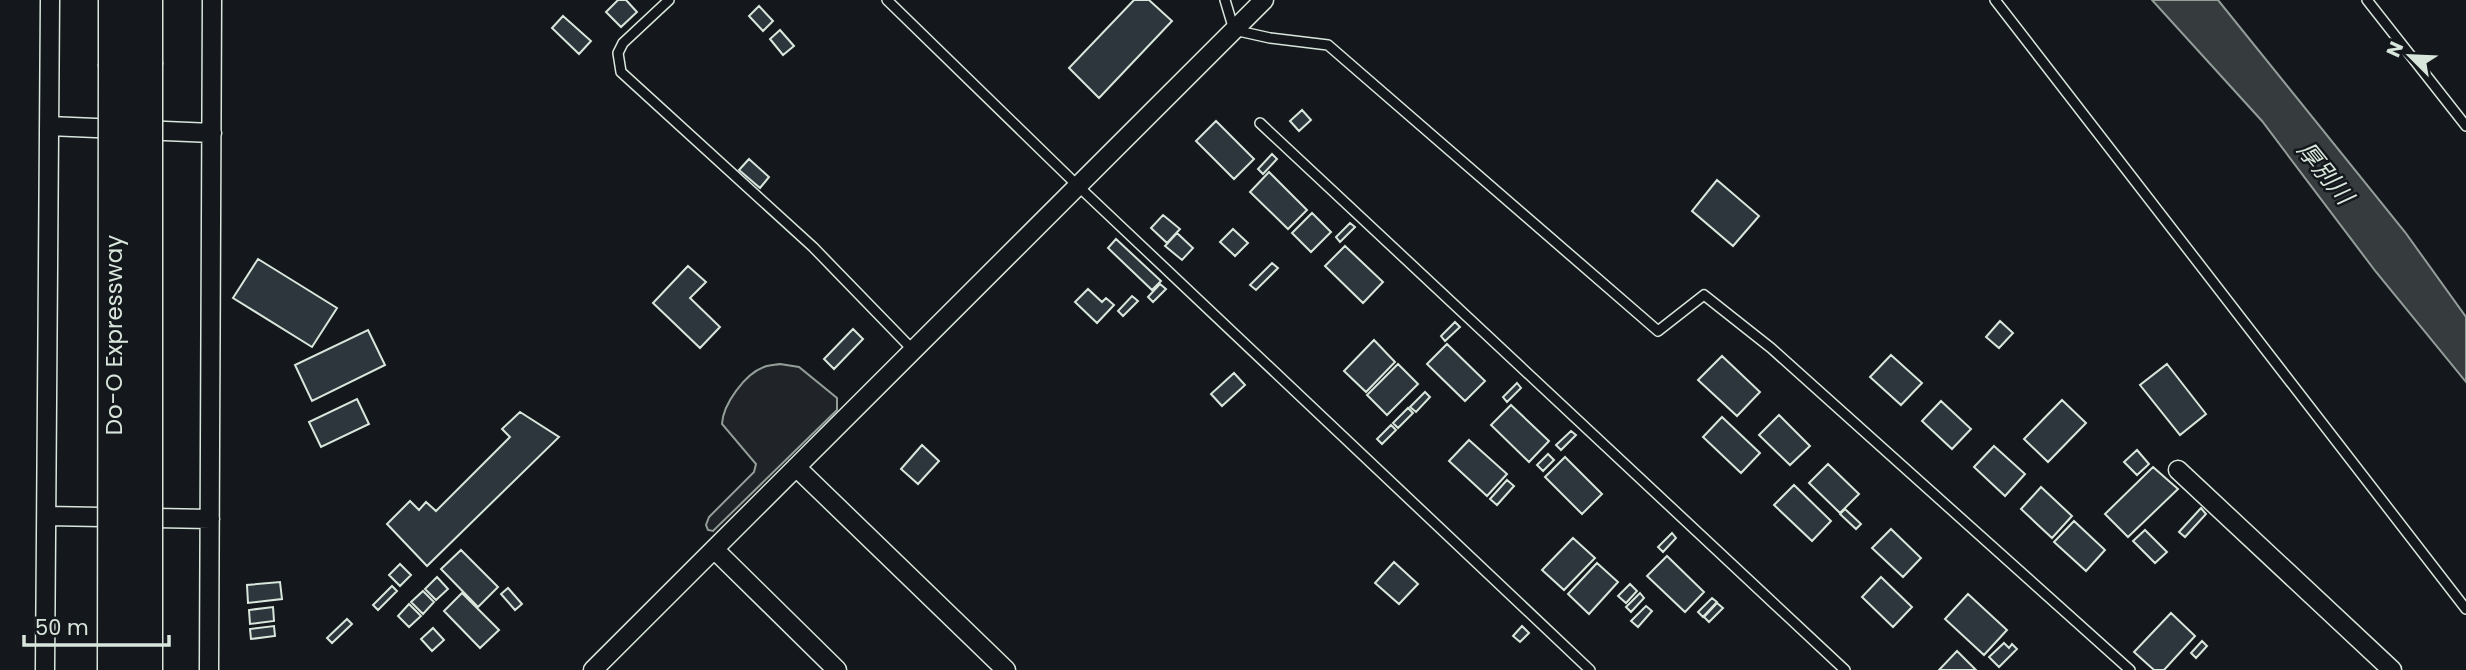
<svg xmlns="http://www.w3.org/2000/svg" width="2466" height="670" font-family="Poppins,'Noto Sans JP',sans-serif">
  <rect width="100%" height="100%" fill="#14181c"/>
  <!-- green -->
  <path fill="#202428" stroke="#939e99" stroke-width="2" d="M780 364 799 367 837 398V410L713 531 708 530 706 525 709 517 754 472 756 464 722 424C723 404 745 374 764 367 769 365 775 365 780 364Z"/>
  <!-- water -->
  <path fill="#363b3e" stroke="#939e99" stroke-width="2" d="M2152 0H2218L2405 232 2466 317V382L2376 272 2262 121Z"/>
  <!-- building -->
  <path fill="#2c363c" stroke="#d8e6dc" stroke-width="2" d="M618 0H626L637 12 621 27 606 12Z
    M1134 0H1149L1172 21 1099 98 1069 68Z
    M759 6 773 21 763 31 749 16Z
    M563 16 591 41 579 54 552 28Z
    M780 30 794 46 783 55 770 39Z
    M1302 110 1311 120 1299 131 1290 121Z
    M1216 121 1254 159 1234 179 1196 141Z
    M1272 154 1277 159 1263 174 1258 169Z
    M749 159 769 177 760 188 739 170Z
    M1269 172 1307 210 1288 229 1250 192Z
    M1717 180 1759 216 1733 246 1692 211Z
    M1312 213 1331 232 1311 252 1292 233Z
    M1163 215 1180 229 1167 243 1151 228Z
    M1350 223 1355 227 1340 242 1336 237Z
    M1233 229 1248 243 1235 256 1220 242Z
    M1177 233 1193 248 1182 260 1165 246Z
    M1116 239 1161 281 1152 290 1108 248Z
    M1345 246 1383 282 1363 303 1325 266Z
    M258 259 337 308 312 347 233 298Z
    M1272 263 1278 268 1256 290 1250 285Z
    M688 266 706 282 690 298 720 327 700 348 653 303Z
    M1160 284 1166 289 1153 302 1148 297Z
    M1088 289 1102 302 1106 298 1114 305 1097 323 1075 302Z
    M1132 296 1138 301 1123 316 1118 311Z
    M2000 321 2013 333 1999 348 1986 337Z
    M1455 322 1460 327 1445 341 1441 336Z
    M853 329 863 339 834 369 824 359Z
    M368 330 385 365 312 401 295 365Z
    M1374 340 1395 362 1366 392 1344 371Z
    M1447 344 1485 381 1465 401 1427 364Z
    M1891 355 1922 383 1901 405 1870 377Z
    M1722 356 1760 392 1737 416 1698 380Z
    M1398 364 1418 384 1387 415 1367 395Z
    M2167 364 2206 414 2180 435 2140 385Z
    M1234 373 1245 385 1222 406 1211 394Z
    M1517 383 1521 388 1507 402 1503 397Z
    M1425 392 1430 397 1416 412 1410 407Z
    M357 399 369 424 321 447 309 422Z
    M2062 400 2086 423 2048 462 2024 439Z
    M1941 401 1971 429 1952 449 1922 421Z
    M1511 405 1549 441 1529 462 1491 425Z
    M1408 408 1413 413 1398 428 1393 423Z
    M520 412 559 437 427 566 387 524 410 501 419 510 426 502 436 511 510 437 502 429Z
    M1779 415 1810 446 1790 465 1759 435Z
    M1722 417 1760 453 1741 473 1703 437Z
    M1391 425 1396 430 1382 444 1377 439Z
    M1571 431 1576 435 1561 450 1556 445Z
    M1469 440 1507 474 1487 496 1449 461Z
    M922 445 939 461 918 484 901 469Z
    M1994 446 2025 474 2005 496 1974 467Z
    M2137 450 2149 464 2137 475 2124 462Z
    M1548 454 1554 460 1543 471 1537 465Z
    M1565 457 1602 494 1582 514 1545 477Z
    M1828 464 1859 494 1840 513 1809 483Z
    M2153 467 2178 489 2128 537 2105 514Z
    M1507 480 1514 486 1497 505 1490 499Z
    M1794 485 1831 521 1812 541 1774 505Z
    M2041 487 2072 516 2052 538 2021 509Z
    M2201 508 2206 514 2185 537 2179 532Z
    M1845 509 1861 524 1856 529 1840 514Z
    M2074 521 2105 550 2086 571 2054 542Z
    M1891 529 1921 558 1903 577 1872 548Z
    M2145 530 2167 552 2155 563 2133 541Z
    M1672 533 1676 538 1663 552 1658 547Z
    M1573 538 1595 558 1564 590 1542 570Z
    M461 550 498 587 478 607 441 569Z
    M1667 556 1704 592 1685 612 1647 576Z
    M1394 562 1418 584 1399 604 1375 583Z
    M1597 563 1618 582 1589 614 1568 594Z
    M400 564 411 575 400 586 389 575Z
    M437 577 448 589 436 600 425 589Z
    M1881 577 1912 607 1893 627 1862 597Z
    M280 582 282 599 248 603 247 585Z
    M1630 584 1637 591 1626 603 1618 596Z
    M392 586 397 591 378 610 373 605Z
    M508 588 522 604 515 610 501 594Z
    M423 591 434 602 423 614 411 602Z
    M462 593 499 630 480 648 444 611Z
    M1640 593 1644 598 1631 612 1626 607Z
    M1968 594 2007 630 1984 655 1945 619Z
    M1712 598 1717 602 1703 617 1698 612Z
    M1717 603 1723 608 1709 622 1704 617Z
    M409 604 421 616 409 627 398 616Z
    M1646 606 1652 611 1638 627 1631 621Z
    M273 607 274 621 250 624 249 610Z
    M2171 613 2195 636 2164 670H2154L2134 652Z
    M347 619 352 624 332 643 327 638Z
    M274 626 275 636 251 639 250 629Z
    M1522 626 1529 633 1520 642 1513 636Z
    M433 628 444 640 432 651 421 639Z
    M2202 641 2207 646 2196 658 2191 653Z
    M2004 643 2009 648 2012 644 2017 649 1999 667 1989 657Z
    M1957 651 1976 670H1939Z"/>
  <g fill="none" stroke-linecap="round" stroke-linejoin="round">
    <defs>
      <path id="service" d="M669 0 623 43 618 53 621 72 813 247 913 350
        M887 0 1078 186 1590 670
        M1225 0 1234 30 1270 38 1328 45 1658 331 1704 295 1771 348 2130 670
        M1995 0 2466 609
        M2367 0 2466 126
        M1260 123 1845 670"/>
      <path id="minor" d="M49 126 212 133
        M796 467 1006 670
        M2178 470 2392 670
        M47 516 210 519
        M714 549 837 670
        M45 670 50 0
        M209 670 212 0
        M593 670 1264 0"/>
      <path id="motorway" d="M146 0V62
        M115 64V0"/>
    </defs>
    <!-- service casing -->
    <use href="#service" stroke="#d8e6dc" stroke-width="12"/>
    <!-- minor casing -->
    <use href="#minor" stroke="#d8e6dc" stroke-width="21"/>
    <!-- motorway casing -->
    <use href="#motorway" stroke="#d8e6dc" stroke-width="35"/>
    <!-- service -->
    <use href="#service" stroke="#14181c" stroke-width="9"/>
    <!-- minor -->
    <use href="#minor" stroke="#14181c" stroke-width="18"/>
    <!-- motorway -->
    <use href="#motorway" stroke="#14181c" stroke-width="32"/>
    <defs>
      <path id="motorway-bridge" d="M146 62V670
        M114 670 115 64"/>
    </defs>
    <!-- motorway-bridge casing -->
    <use href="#motorway-bridge" stroke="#d8e6dc" stroke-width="35" stroke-linecap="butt"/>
    <!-- motorway-bridge -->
    <use href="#motorway-bridge" stroke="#14181c" stroke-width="32"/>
  </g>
  <g text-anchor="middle" stroke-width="5" stroke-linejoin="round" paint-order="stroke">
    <!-- street labels -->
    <g font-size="23" fill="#d8e6dc" stroke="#14181c">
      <text transform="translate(114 335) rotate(-90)" y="8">Do-O Expressway</text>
    </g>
    <!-- water labels -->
    <g font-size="24" font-style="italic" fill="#d8e6dc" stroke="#14181c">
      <text transform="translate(2325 173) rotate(51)" y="8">厚別川</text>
    </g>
  </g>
  <!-- north arrow -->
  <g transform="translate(2410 56) rotate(294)" stroke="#14181c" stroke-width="5" paint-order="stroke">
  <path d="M0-5L12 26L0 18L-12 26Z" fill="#d8e6dc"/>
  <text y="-10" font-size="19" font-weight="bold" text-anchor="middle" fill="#d8e6dc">N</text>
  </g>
  <!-- scale -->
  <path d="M24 635v10h145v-10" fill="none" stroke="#d8e6dc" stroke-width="3.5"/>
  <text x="35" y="635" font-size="21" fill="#d8e6dc" stroke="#14181c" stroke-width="5" paint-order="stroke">50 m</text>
</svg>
